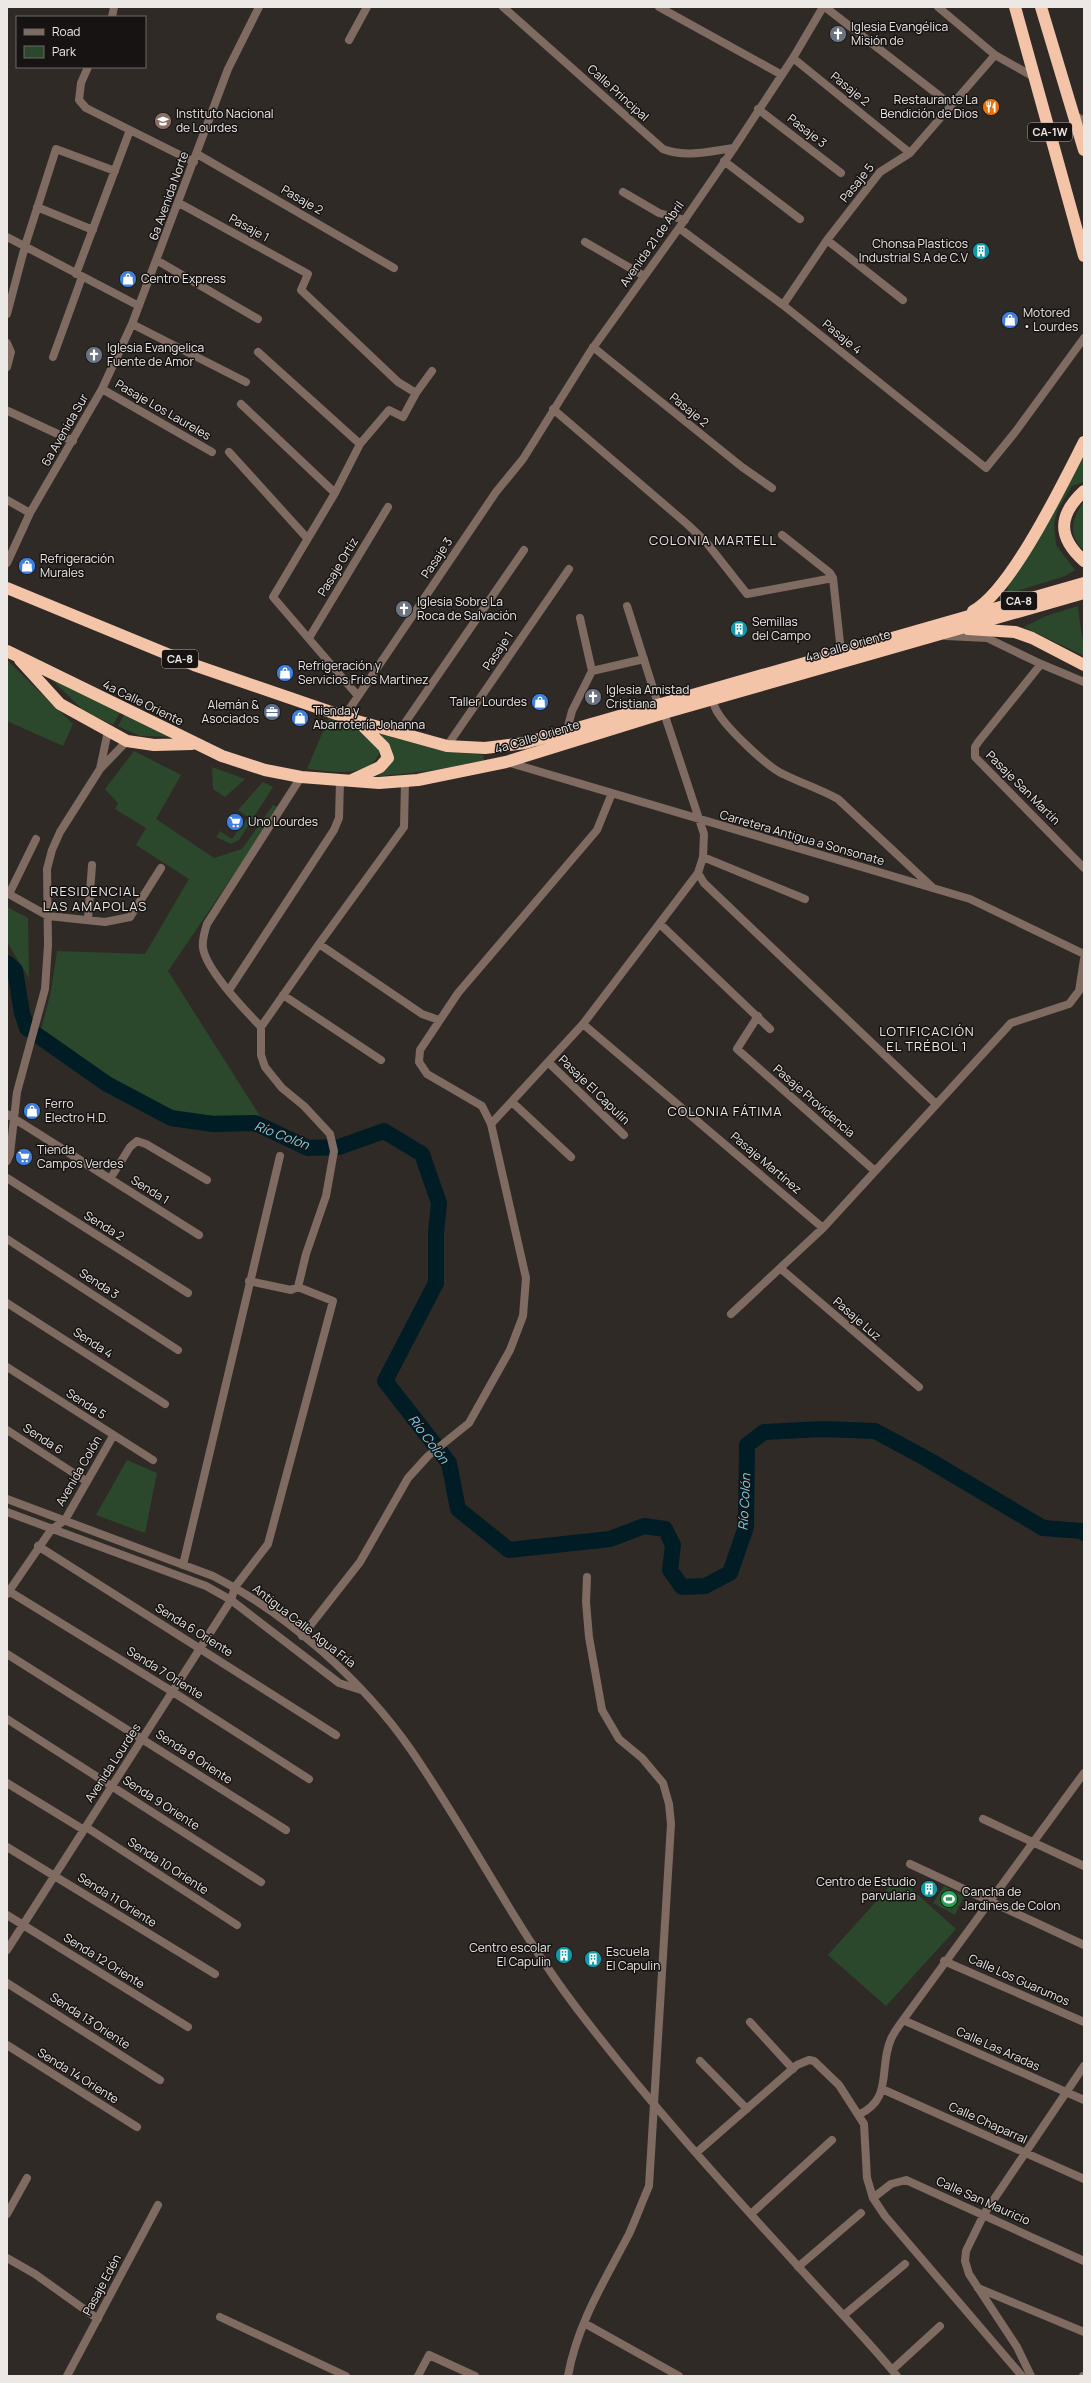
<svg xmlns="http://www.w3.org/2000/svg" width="1091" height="2383" font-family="Manrope,sans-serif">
  <rect width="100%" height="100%" fill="#302a27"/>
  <!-- green -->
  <path fill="#2b482d" d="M1084 456V482L1072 486 1058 509 1054 523 1056 545 1075 570 1065 576 1007 594 1008 585Z
    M1084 501V550C1067 536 1072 517 1084 501Z
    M1078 606C1079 624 1084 639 1084 656L1024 627 1046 616Z
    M7 660 73 724 63 746 7 721Z
    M52 680 122 709 113 725 83 710Z
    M126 711 183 737 140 736 118 726Z
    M330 715 356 723 380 751C371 780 329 771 307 769Z
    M380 731 446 750 483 755 484 760C446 770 418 772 380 776L373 772 384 768 382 738Z
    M134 751 181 775 156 819 214 858 242 849 273 805 279 808 168 971 260 1116 190 1115 172 1112 110 1080 41 1030 51 991 57 951 145 954 189 879 136 845 146 828 115 809 118 803 105 789Z
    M212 767 245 779 225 797 213 789Z
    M263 782 273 787 239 840 231 844 216 837 220 831 232 839 248 817 238 810Z
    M7 907 28 918 29 978 7 942Z
    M127 1460 157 1473 145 1533 96 1515Z
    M898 1877 956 1929 886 2006 828 1955Z
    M944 1886 964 1896 955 1915 933 1903Z"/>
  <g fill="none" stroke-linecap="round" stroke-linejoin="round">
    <!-- river -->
    <path stroke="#001c24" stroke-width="16" d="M7 963 15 970 22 1013 27 1028 107 1084 171 1118 213 1124 255 1123 308 1148 339 1147 384 1131 422 1154 439 1203 436 1232V1283L385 1381 449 1463 458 1509 509 1550 610 1539 644 1526 665 1529 673 1545 670 1570 682 1587 705 1586 730 1573 746 1527 747 1445 764 1432 823 1429 875 1431 927 1459 1043 1528 1082 1531 1084 1533"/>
    <!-- street -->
    <path stroke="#7f6b61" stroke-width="8" d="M503 7 663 149C685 158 711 151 734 148
      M659 7 782 75
      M825 7 950 104
      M938 7 995 55 1034 77
      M112 17 114 7
      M349 40 367 7
      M793 58 910 153
      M88 67 81 83 79 100 86 108 194 162
      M758 109 841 173
      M1073 114 1084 121
      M197 154 394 268
      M724 161 800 219
      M623 192 659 213 685 220
      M179 203 308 274 301 290 398 382 416 393
      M37 207 93 230
      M679 228 783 305 986 468 1016 431 1084 338
      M7 237 139 306
      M827 240 903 300
      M585 242 644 276
      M158 261 258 319
      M76 274 130 130
      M783 305 827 240 880 172 910 153 995 55
      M7 314 25 246 56 149 115 171
      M132 324 246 382
      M7 343 11 352 7 367
      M593 347 742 467 772 488
      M258 352 360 444
      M53 357 82 277
      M102 389 212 452
      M241 404 335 493
      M553 409 687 524 706 542 747 594 833 578 841 652
      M8 411 73 441
      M229 452 307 538
      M7 500 30 513
      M782 535 830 573 833 578
      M7 563 30 513 102 389 132 324 228 69 259 7
      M627 606 658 704
      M946 636 987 638 1041 664 1084 682
      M309 638 388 507
      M1041 664 979 741 975 747V757L1084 868
      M592 671 644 659
      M358 696 273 597 335 493 360 444 389 410 403 417 416 393 432 371
      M712 699C714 704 715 709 718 713 727 728 767 767 783 774 801 783 820 789 838 799L933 888
      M344 717 496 492 523 459 590 352 679 228 734 148 793 58 823 7
      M567 730 572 711 592 671 580 618
      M398 733 524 550
      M447 746 569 569
      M507 762 970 899 1084 954
      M100 769 108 731
      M301 777 207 924C204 933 202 940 203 948 206 970 246 1011 261 1027L319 944 404 827 405 781
      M703 857 805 899
      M698 873 704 883 936 1104
      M7 893 48 916 105 922 130 917 161 868
      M9 894 36 839
      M88 920 92 865
      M660 924 770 1029
      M319 944 422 1014 439 1020
      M229 990 334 830 339 818 340 781
      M283 995 381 1060
      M758 1016 737 1049 875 1171
      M583 1024 823 1228
      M261 1027V1055L265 1067 282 1088 304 1106 330 1134 334 1151 326 1196 306 1254 298 1287
      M548 1062 624 1135
      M512 1102 571 1157
      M7 1114 199 1235
      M491 1124 583 1024 698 873 703 857 704 834 664 713
      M7 1161 10 1154 17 1092 45 989 48 945 47 869 52 850 60 832 100 769 127 741
      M7 1178 188 1293
      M110 1179 130 1147 137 1141 146 1144 207 1180
      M7 1239 178 1350
      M780 1268 919 1387
      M7 1303 165 1404
      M731 1314 823 1228 1011 1023 1069 1004 1079 991 1084 959
      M7 1367 153 1460
      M7 1430 86 1481
      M7 1499 213 1576C287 1613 364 1682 411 1750 469 1834 514 1925 575 2006 644 2097 720 2181 797 2265 830 2302 865 2337 897 2376
      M7 1512 206 1586 231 1600 339 1683 361 1690
      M38 1546 336 1735
      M183 1565 280 1156
      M7 1590 173 1692 309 1779
      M7 1594 51 1530 65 1520 113 1436
      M302 1636 360 1562 408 1478 428 1456 469 1423 510 1350 523 1316 526 1278 491 1124 482 1106 427 1074 419 1062 420 1050 458 993 597 830 612 793
      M7 1654 286 1830
      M7 1719 261 1882
      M7 1783 84 1830
      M983 1819 1084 1866
      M86 1827 237 1925
      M7 1847 215 1974
      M910 1864 1084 1945
      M7 1915 188 2027
      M7 1950 231 1600 235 1587 268 1544 333 1301 298 1287 291 1290 249 1281
      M944 1961 1084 2022
      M7 1983 160 2080
      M903 2020 1084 2100
      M750 2022 793 2069
      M7 2045 137 2127
      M700 2061 747 2109
      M882 2089 1084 2179
      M858 2115C894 2099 878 2068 891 2039 894 2032 899 2026 903 2020L1084 1773
      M696 2153 797 2065 809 2060 814 2061 839 2085 864 2124 867 2178 873 2198 885 2216 1022 2376
      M873 2198 891 2184 906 2180 1084 2261
      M7 2214 27 2178
      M751 2214 832 2140
      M7 2258 35 2274 98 2319
      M798 2267 861 2213
      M978 2288 1084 2332
      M844 2315 905 2264
      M220 2317 346 2376
      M584 2323 679 2376
      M892 2370 940 2326
      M67 2376 158 2205
      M418 2376 429 2355 475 2376
      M568 2376C577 2324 605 2280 629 2234 636 2219 642 2202 649 2186L671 1824 669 1804 663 1783 642 1758 619 1739 602 1710 589 1637 586 1602 587 1577
      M1031 2376 1017 2347 969 2274 965 2261 966 2251 984 2214 1084 2066
      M1083 2376H1084"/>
    <!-- highway -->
    <path stroke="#f4c4a9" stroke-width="12" d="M1015 7 1084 256
      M1041 7 1084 150
      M1084 491C1058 515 1057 537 1084 561
      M7 588 194 665 357 721 447 746 485 748 525 743 1084 583
      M973 611C1011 591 1063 483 1084 442
      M968 629 1015 632 1032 638 1084 665
      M7 651 222 756 265 770 301 777 379 783 418 780 506 762 664 713 1084 593
      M20 660 60 704 127 741 154 745 192 744
      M352 780 380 767 388 758 384 747 362 725"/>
  </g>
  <!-- icons -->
  <defs>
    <symbol id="church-disc" viewBox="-11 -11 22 22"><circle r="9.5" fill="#6b7280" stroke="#161312"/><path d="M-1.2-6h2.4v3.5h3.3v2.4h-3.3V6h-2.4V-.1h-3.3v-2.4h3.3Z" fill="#fff"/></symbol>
    <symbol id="restaurant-disc" viewBox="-11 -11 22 22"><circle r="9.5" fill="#e8710a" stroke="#161312"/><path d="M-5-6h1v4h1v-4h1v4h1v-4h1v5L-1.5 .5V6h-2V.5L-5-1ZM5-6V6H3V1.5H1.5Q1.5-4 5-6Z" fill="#fff"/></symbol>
    <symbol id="school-disc" viewBox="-11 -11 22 22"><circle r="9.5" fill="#8d6e63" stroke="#161312"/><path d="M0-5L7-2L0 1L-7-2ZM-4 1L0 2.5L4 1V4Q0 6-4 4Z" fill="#fff"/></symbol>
    <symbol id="building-disc" viewBox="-11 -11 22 22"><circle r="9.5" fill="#0f9aa8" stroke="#161312"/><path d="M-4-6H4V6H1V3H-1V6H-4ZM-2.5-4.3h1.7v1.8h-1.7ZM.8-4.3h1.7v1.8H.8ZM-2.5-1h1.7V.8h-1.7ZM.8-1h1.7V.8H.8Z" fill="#fff"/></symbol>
    <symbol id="shop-disc" viewBox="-11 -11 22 22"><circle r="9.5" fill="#3f7fe0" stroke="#161312"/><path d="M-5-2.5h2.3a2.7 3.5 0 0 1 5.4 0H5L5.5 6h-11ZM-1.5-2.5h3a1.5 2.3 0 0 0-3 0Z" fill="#fff"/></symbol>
    <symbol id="office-disc" viewBox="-11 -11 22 22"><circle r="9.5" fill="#5c6f8a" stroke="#161312"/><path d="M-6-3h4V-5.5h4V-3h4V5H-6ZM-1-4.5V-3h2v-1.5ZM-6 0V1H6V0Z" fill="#fff"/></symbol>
    <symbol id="supermarket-disc" viewBox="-11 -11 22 22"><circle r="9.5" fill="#3f7fe0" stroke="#161312"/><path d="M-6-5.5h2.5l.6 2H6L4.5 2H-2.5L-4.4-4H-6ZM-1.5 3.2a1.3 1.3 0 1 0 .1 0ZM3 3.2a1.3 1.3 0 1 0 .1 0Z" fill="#fff"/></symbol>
    <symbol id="stadium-disc" viewBox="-11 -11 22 22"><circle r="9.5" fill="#2e9e5b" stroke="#161312"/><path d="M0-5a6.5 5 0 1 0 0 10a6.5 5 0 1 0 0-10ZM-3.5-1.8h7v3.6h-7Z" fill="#fff"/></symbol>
  </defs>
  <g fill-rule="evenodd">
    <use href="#church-disc" x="828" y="24" width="20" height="20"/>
    <use href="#restaurant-disc" x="981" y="97" width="20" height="20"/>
    <use href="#school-disc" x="153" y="111" width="20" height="20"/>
    <use href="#building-disc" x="971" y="241" width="20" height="20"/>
    <use href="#shop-disc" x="118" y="269" width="20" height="20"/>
    <use href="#shop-disc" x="1000" y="310" width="20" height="20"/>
    <use href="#church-disc" x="84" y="345" width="20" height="20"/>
    <use href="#shop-disc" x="17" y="556" width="20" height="20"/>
    <use href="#church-disc" x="394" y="599" width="20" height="20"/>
    <use href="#building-disc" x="729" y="619" width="20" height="20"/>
    <use href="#shop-disc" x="275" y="663" width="20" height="20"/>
    <use href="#church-disc" x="583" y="687" width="20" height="20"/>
    <use href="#shop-disc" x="530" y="692" width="20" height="20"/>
    <use href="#office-disc" x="262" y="702" width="20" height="20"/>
    <use href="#shop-disc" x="290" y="708" width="20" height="20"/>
    <use href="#supermarket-disc" x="225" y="812" width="20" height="20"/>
    <use href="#shop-disc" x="22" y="1101" width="20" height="20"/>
    <use href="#supermarket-disc" x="14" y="1147" width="20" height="20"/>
    <use href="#building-disc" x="919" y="1879" width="20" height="20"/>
    <use href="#stadium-disc" x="939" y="1889" width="20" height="20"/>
    <use href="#building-disc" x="554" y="1945" width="20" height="20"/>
    <use href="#building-disc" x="583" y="1949" width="20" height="20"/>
  </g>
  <g text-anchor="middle" stroke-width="3" stroke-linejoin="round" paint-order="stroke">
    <!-- shield labels -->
    <g fill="#161312" stroke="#aca8a6" stroke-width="1">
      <rect x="1028" y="123" width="44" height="18" rx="3"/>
      <rect x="1001" y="592" width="36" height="18" rx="3"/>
      <rect x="162" y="650" width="36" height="18" rx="3"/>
    </g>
    <g font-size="11" font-weight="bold" fill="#ece8e6">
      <text x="1050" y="136">CA-1W</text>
      <text x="1019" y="605">CA-8</text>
      <text x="180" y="663">CA-8</text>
    </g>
    <!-- poi labels -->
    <g font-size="12" fill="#ece8e6" stroke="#161312" text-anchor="start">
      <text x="851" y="31">Iglesia Evangélica<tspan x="851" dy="14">Misión de</tspan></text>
      <text x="978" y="104" text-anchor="end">Restaurante La<tspan x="978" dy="14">Bendición de Dios</tspan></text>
      <text x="176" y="118">Instituto Nacional<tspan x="176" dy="14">de Lourdes</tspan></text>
      <text x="968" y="248" text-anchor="end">Chonsa Plasticos<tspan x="968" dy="14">Industrial S.A de C.V</tspan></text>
      <text x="141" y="283">Centro Express</text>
      <text x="1023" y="317">Motored<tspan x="1023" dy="14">• Lourdes</tspan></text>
      <text x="107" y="352">Iglesia Evangelica<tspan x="107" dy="14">Fuente de Amor</tspan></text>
      <text x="40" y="563">Refrigeración<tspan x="40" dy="14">Murales</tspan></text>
      <text x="417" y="606">Iglesia Sobre La<tspan x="417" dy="14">Roca de Salvación</tspan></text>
      <text x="752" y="626">Semillas<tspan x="752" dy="14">del Campo</tspan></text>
      <text x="298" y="670">Refrigeración y<tspan x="298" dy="14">Servicios Frios Martinez</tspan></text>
      <text x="606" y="694">Iglesia Amistad<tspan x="606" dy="14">Cristiana</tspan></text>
      <text x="527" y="706" text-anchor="end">Taller Lourdes</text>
      <text x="259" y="709" text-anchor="end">Alemán &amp;<tspan x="259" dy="14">Asociados</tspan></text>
      <text x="313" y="715">Tienda y<tspan x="313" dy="14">Abarrotería Johanna</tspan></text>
      <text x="248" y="826">Uno Lourdes</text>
      <text x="45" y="1108">Ferro<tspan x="45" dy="14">Electro H.D.</tspan></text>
      <text x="37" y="1154">Tienda<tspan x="37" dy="14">Campos Verdes</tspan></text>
      <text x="916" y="1886" text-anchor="end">Centro de Estudio<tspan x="916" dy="14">parvularia</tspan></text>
      <text x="962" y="1896">Cancha de<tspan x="962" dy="14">Jardines de Colon</tspan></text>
      <text x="551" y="1952" text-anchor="end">Centro escolar<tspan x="551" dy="14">El Capulin</tspan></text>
      <text x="606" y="1956">Escuela<tspan x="606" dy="14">El Capulin</tspan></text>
    </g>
    <!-- street labels -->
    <g font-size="12" fill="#ece8e6" stroke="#161312">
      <text transform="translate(850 89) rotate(39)" y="4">Pasaje 2</text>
      <text transform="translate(618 93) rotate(42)" y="4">Calle Principal</text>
      <text transform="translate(807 131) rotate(38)" y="4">Pasaje 3</text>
      <text transform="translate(857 183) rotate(-51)" y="4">Pasaje 5</text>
      <text transform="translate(169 196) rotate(-70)" y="4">6a Avenida Norte</text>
      <text transform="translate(302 200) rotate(30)" y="4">Pasaje 2</text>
      <text transform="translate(249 228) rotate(29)" y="4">Pasaje 1</text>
      <text transform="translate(652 244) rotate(-55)" y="4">Avenida 21 de Abril</text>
      <text transform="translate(842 337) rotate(39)" y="4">Pasaje 4</text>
      <text transform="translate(163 410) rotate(30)" y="4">Pasaje Los Laureles</text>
      <text transform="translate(689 410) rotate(39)" y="4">Pasaje 2</text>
      <text transform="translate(65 430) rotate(-60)" y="4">6a Avenida Sur</text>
      <text transform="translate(437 558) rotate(-56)" y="4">Pasaje 3</text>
      <text transform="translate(338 567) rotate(-59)" y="4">Pasaje Ortíz</text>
      <text transform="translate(848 646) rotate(-16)" y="4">4a Calle Oriente</text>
      <text transform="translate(498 651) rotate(-56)" y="4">Pasaje 1</text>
      <text transform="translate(143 703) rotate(26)" y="4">4a Calle Oriente</text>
      <text transform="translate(537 737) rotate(-17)" y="4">4a Calle Oriente</text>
      <text transform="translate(1023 788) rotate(45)" y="4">Pasaje San Martín</text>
      <text transform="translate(802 838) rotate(16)" y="4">Carretera Antigua a Sonsonate</text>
      <text transform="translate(594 1090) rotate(44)" y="4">Pasaje El Capulín</text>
      <text transform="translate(814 1101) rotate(41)" y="4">Pasaje Providencia</text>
      <text transform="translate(766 1163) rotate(40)" y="4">Pasaje Martínez</text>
      <text transform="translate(150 1190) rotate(32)" y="4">Senda 1</text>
      <text transform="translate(104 1226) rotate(32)" y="4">Senda 2</text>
      <text transform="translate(99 1284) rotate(33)" y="4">Senda 3</text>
      <text transform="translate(857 1319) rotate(41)" y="4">Pasaje Luz</text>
      <text transform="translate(93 1343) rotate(33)" y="4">Senda 4</text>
      <text transform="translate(86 1404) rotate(33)" y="4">Senda 5</text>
      <text transform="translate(43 1439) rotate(33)" y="4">Senda 6</text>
      <text transform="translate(79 1471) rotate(-60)" y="4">Avenida Colón</text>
      <text transform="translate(304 1626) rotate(38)" y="4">Antigua Calle Agua Fría</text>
      <text transform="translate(194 1630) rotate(32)" y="4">Senda 6 Oriente</text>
      <text transform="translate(165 1673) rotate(32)" y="4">Senda 7 Oriente</text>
      <text transform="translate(194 1757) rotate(33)" y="4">Senda 8 Oriente</text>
      <text transform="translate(113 1763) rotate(-57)" y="4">Avenida Lourdes</text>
      <text transform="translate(161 1803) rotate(33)" y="4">Senda 9 Oriente</text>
      <text transform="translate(168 1866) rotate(33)" y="4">Senda 10 Oriente</text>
      <text transform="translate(117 1900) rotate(32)" y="4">Senda 11 Oriente</text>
      <text transform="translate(104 1961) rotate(32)" y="4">Senda 12 Oriente</text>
      <text transform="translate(1019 1980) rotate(24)" y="4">Calle Los Guarumos</text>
      <text transform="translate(90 2021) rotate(33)" y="4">Senda 13 Oriente</text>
      <text transform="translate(998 2049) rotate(24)" y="4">Calle Las Aradas</text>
      <text transform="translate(78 2076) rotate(32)" y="4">Senda 14 Oriente</text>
      <text transform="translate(988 2123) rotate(24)" y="4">Calle Chaparral</text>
      <text transform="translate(983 2201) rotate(24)" y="4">Calle San Mauricio</text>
      <text transform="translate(102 2285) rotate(-62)" y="4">Pasaje Edén</text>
    </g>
    <!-- neighbourhood labels -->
    <g font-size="13" letter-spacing="1" fill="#ece8e6" stroke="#161312">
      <text x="713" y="545">COLONIA MARTELL</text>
      <text x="95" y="896">RESIDENCIAL<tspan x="95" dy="15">LAS AMAPOLAS</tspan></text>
      <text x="927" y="1036">LOTIFICACIÓN<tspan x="927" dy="15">EL TRÉBOL 1</tspan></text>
      <text x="725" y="1116">COLONIA FÁTIMA</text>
    </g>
    <!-- water labels -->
    <g font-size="13" font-style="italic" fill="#77d3ef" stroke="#161312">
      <text transform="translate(282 1135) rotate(21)" y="5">Río Colón</text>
      <text transform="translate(429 1439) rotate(53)" y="5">Río Colón</text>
      <text transform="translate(744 1502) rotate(-87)" y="5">Río Colón</text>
    </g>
  </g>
  <!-- border -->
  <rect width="1091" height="2383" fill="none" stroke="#ece8e6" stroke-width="16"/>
  <!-- legend -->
  <rect x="16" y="16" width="130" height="52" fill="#161312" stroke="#6c6867"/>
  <rect x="24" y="29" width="20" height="6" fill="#7f6b61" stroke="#6c6867"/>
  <text x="52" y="36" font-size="12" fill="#ece8e6">Road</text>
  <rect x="24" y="46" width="20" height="12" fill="#2b482d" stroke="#6c6867"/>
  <text x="52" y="56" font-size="12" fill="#ece8e6">Park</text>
</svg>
